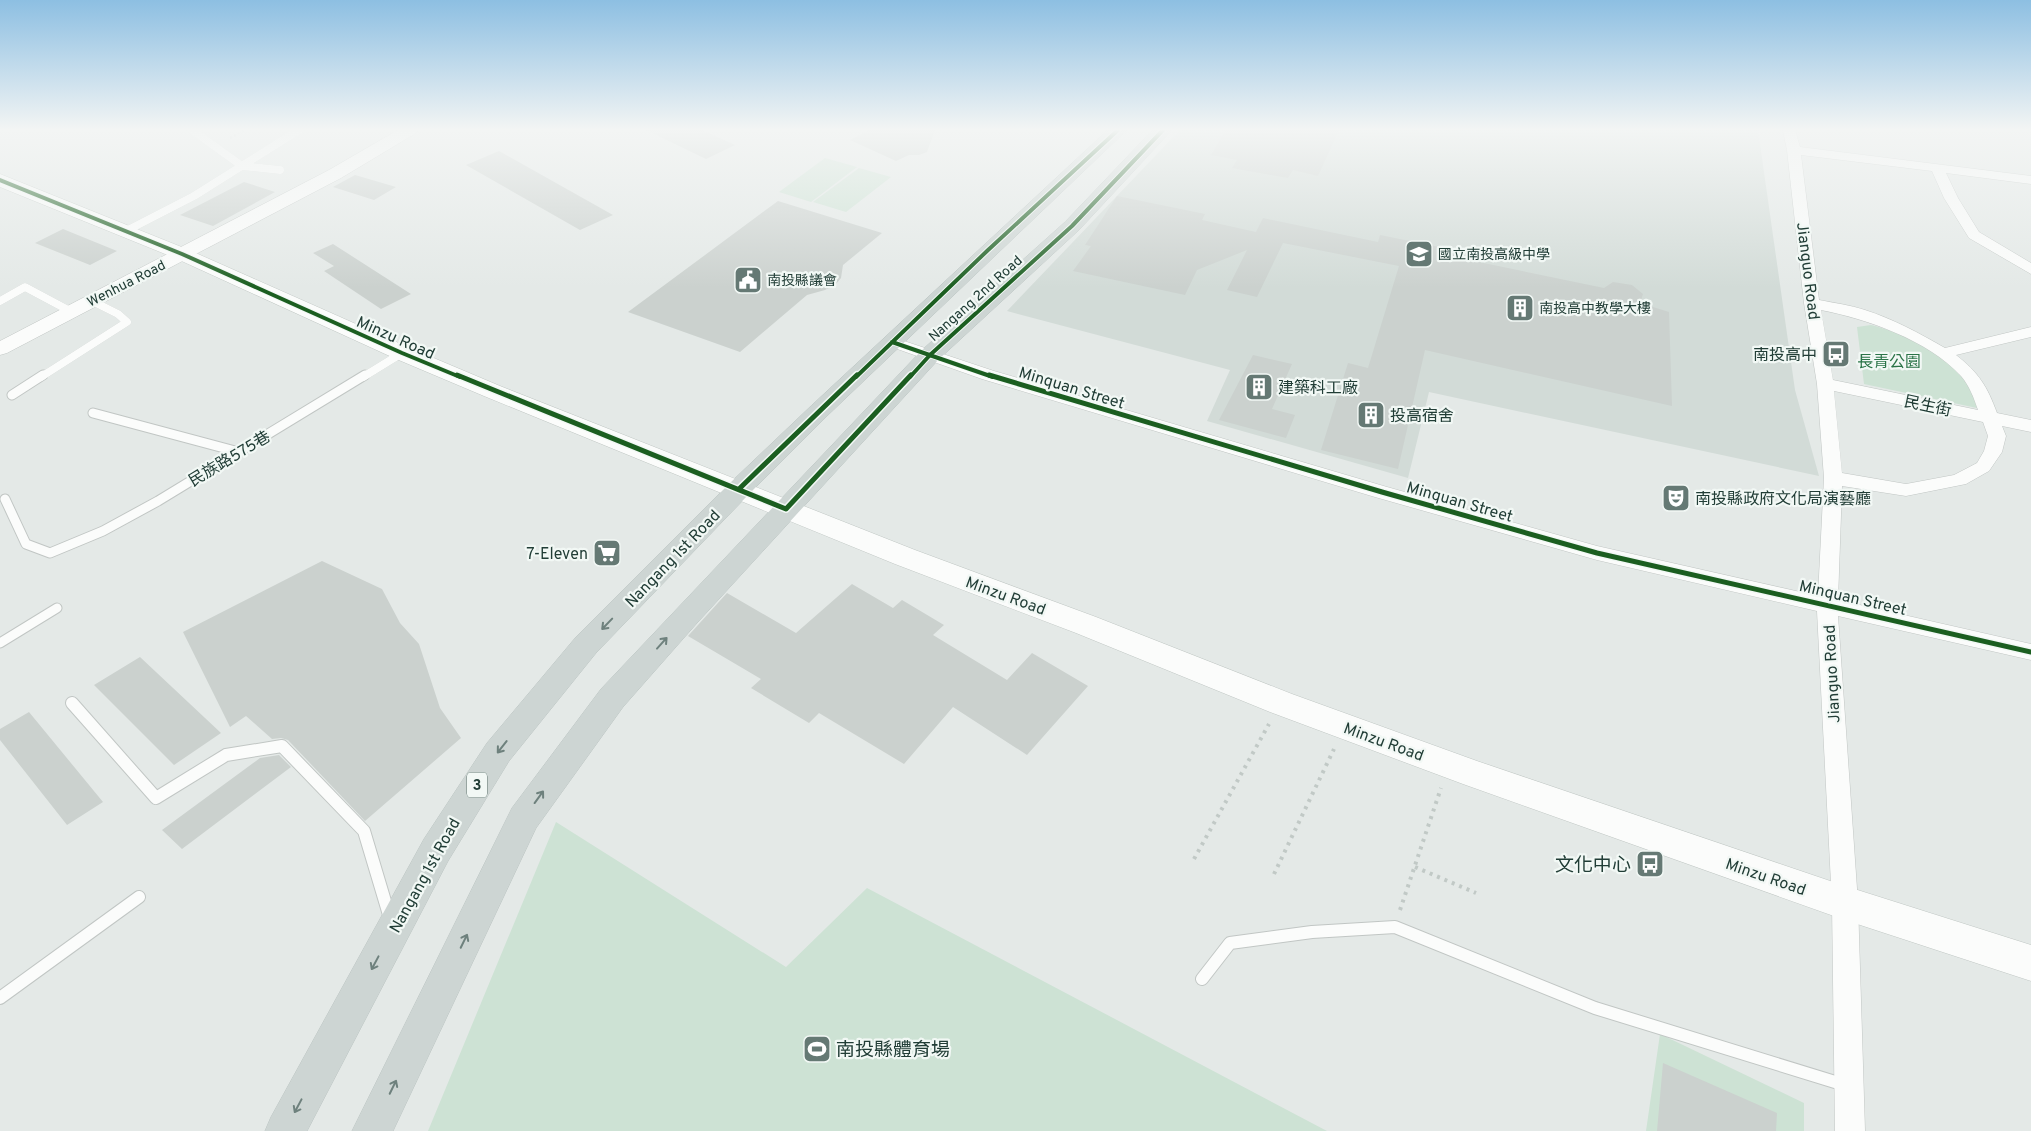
<svg xmlns="http://www.w3.org/2000/svg" width="2031" height="1131" font-family="Overpass,'Noto Sans TC',sans-serif">
  <rect width="100%" height="100%" fill="#e4e9e7"/>
  <!-- built -->
  <path fill="#d2dbd7" d="M1180 130H1758L1795 390 1819 476 1429 392 1408 478 1207 421 1230 370 1007 311Z"/>
  <!-- green -->
  <path fill="#cde2d4" d="M825 158 857 167 811 202 779 192Z
    M859 168 891 177 846 212 813 202Z
    M1871 325C1903 333 1942 350 1965 376 1971 383 1974 399 1977 408L1864 384 1857 327Z
    M556 822 786 967 867 888 1327 1131H428Z
    M1660 1034 1804 1103V1131H1646Z"/>
  <!-- building -->
  <path fill="#cbd1ce" d="M646 130H702L735 145 706 159Z
    M869 130H935L927 152 919 155H909L896 161 850 140Z
    M1226 130H1339L1318 176 1293 170 1288 178 1232 168 1237 160 1211 155Z
    M499 151 613 215 580 230 466 165Z
    M355 175 396 187 374 200 333 187Z
    M244 182 275 192 213 226 180 215Z
    M1117 196 1205 214 1202 220 1256 232 1263 218 1378 242 1380 235 1464 252V259L1604 288 1613 282 1632 285 1643 294 1640 303 1669 312 1672 406 1425 350 1398 469 1321 450 1348 363 1368 368 1399 266 1283 243 1257 297 1227 290 1247 250 1197 270 1185 295 1073 271 1091 246 1085 245Z
    M778 201 882 233 843 265 841 278 836 284 825 290 807 295 740 352 628 312Z
    M63 229 117 251 90 265 35 243Z
    M333 244 411 294 381 309 324 271 334 266 313 253Z
    M1253 355 1292 364 1272 409 1295 415 1286 438 1219 420Z
    M322 561 382 589 400 623 419 644 440 708 461 738 365 821 288 740 281 738 272 739 246 716 230 727 183 632Z
    M852 584 893 608 902 600 944 625 933 635 1007 680 1032 653 1088 686 1027 755 953 707 904 764 819 713 809 723 751 688 761 679 688 636 727 593 796 633Z
    M140 657 221 733 174 765 94 685Z
    M29 712 103 802 67 825 0 740V729Z
    M279 755 291 767 182 849 162 830 260 758Z
    M1663 1063 1777 1113 1776 1131H1657Z"/>
  <g fill="none" stroke-linecap="round" stroke-linejoin="round">
    <defs>
      <path id="service-far2" d="M192 130 242 166 280 170
        M124 232 194 196 299 130
        M0 301 25 287 70 311
        M41 377 127 322 118 314 92 301
        M363 377 402 353"/>
      <path id="service-far1" d="M12 395 43 375
        M93 413 239 452
        M5 499 26 544 50 553 103 531 158 501 365 375
        M0 643 57 608"/>
      <path id="service" d="M72 703 156 798 226 755 282 746 364 831 390 918
        M1202 979 1230 943 1312 932 1395 927 1595 1008 1848 1086
        M0 998 139 897"/>
      <path id="minor" d="M1783 130H1795L1800 147 2031 176V184L1946 173 1958 198 1979 232 2031 263V274L1969 238 1944 198 1932 171 1801 155 1819 300C1834 303 1850 305 1865 310 1893 319 1919 333 1945 348L2031 327V337L1956 355C1979 373 1987 386 1997 413L2031 420V432L2002 426 2006 436 2002 452 1989 471 1966 484 1906 496 1842 486 1838 600 2031 644V660L1838 616 1858 903 1865 1131H1835L1832 903 1817 611 1597 560 1375 497 982 379 886 345 884 342 886 339H898L994 371 1387 487 1597 546 1818 596 1824 478 1817 384 1804 303 1787 150ZM1821 310C1867 319 1928 340 1961 376 1969 385 1974 398 1978 410L1833 380ZM1834 391 1983 422 1988 436 1984 451 1977 463 1954 475 1906 484 1842 473Z"/>
      <path id="tertiary" d="M398 130H418L416 133 341 178 7 353 0 355V341L329 170Z"/>
      <path id="secondary" d="M0 174 189 250 410 348 500 386 915 550 1096 617 1292 694 1477 761 1845 886 2031 945V981L1845 920 1463 784 1270 712 1076 633 895 564 484 396 394 358 175 258 0 187Z"/>
      <path id="primary" d="M1108 130H1127L827 416 748 495 596 653 509 761 448 861 307 1131H265L271 1117 424 839 487 743 576 637 730 483 811 406Z
        M1153 130H1172L1079 230 938 360 697 623 623 707 536 828 393 1131H352L512 808 601 689 922 350 1065 222Z"/>
    </defs>
    <!-- service-far2 casing -->
    <use href="#service-far2" stroke="#c1c6c4" stroke-width="8"/>
    <!-- service-far1 casing -->
    <use href="#service-far1" stroke="#c1c6c4" stroke-width="11"/>
    <!-- service casing -->
    <use href="#service" stroke="#c1c6c4" stroke-width="14"/>
    <!-- minor casing -->
    <use href="#minor" stroke="#c1c6c4" stroke-width="1"/>
    <!-- tertiary casing -->
    <use href="#tertiary" stroke="#c1c6c4" stroke-width="1"/>
    <!-- secondary casing -->
    <use href="#secondary" stroke="#c0c7c4" stroke-width="1"/>
    <!-- primary casing -->
    <use href="#primary" stroke="#bcc5c3" stroke-width="1"/>
    <!-- path-far1 -->
    <path stroke="#c1c9c6" stroke-width="2.5" stroke-dasharray="2 2.5" stroke-linecap="butt" d="M230 138 245 130"/>
    <!-- path -->
    <path stroke="#c1c9c6" stroke-width="4" stroke-dasharray="3 5" stroke-linecap="butt" d="M1194 859 1269 724
      M1415 867 1476 893
      M1274 874 1334 749
      M1400 910 1441 788"/>
    <!-- service-far2 -->
    <use href="#service-far2" stroke="#fbfcfb" stroke-width="8"/>
    <!-- service-far1 -->
    <use href="#service-far1" stroke="#fbfcfb" stroke-width="9"/>
    <!-- service -->
    <use href="#service" stroke="#fbfcfb" stroke-width="12"/>
    <!-- minor -->
    <use href="#minor" fill="#fbfcfb" fill-rule="evenodd"/>
    <!-- tertiary -->
    <use href="#tertiary" fill="#fbfcfb" fill-rule="evenodd"/>
    <!-- secondary -->
    <use href="#secondary" fill="#fbfcfb" fill-rule="evenodd"/>
    <!-- primary -->
    <use href="#primary" fill="#cdd5d3" fill-rule="evenodd"/>
    <defs>
      <path id="cycleway-far1" d="M0 180 182 254 402 353 460 377
        M892 342 993 377
        M856 377 987 251 1118 130
        M910 377 930 355 1072 226 1163 130"/>
      <path id="cycleway" d="M457 375 786 509 911 375
        M989 375 1382 492 1597 553 2031 652
        M739 489 857 375"/>
    </defs>
    <!-- cycleway-far1 casing -->
    <use href="#cycleway-far1" stroke="#f2f8f5" stroke-width="6"/>
    <!-- cycleway casing -->
    <use href="#cycleway" stroke="#f2f8f5" stroke-width="8"/>
    <!-- cycleway-far1 -->
    <use href="#cycleway-far1" stroke="#1b5e20" stroke-width="4"/>
    <!-- cycleway -->
    <use href="#cycleway" stroke="#1b5e20" stroke-width="5"/>
  </g>
  <!-- one-way arrows -->
  <defs><path id="oneway-shaft" d="M-6 0H5M1.5-3L5.5 0L1.5 3" fill="none" stroke-width="1.6" stroke-linecap="round" stroke-linejoin="round" transform="scale(1.25)"/></defs>
  <g stroke="#6e817d">
    <use href="#oneway-shaft" transform="translate(607 624) rotate(134)"/>
    <use href="#oneway-shaft" transform="translate(662 643) rotate(-48)"/>
    <use href="#oneway-shaft" transform="translate(502 747) rotate(128)"/>
    <use href="#oneway-shaft" transform="translate(539 797) rotate(-54)"/>
    <use href="#oneway-shaft" transform="translate(464 941) rotate(-64)"/>
    <use href="#oneway-shaft" transform="translate(375 963) rotate(118)"/>
    <use href="#oneway-shaft" transform="translate(393 1087) rotate(-64)"/>
    <use href="#oneway-shaft" transform="translate(298 1106) rotate(118)"/>
  </g>
  <!-- sky -->
  <linearGradient id="sky" x2="0" y2="1"><stop stop-color="#8dbfe2"/><stop offset="0.45" stop-color="#f3f5f4"/><stop offset="1" stop-color="#f3f5f4" stop-opacity="0"/></linearGradient>
  <rect width="2031" height="288" fill="url(#sky)"/>
  <!-- icons -->
  <defs>
    <symbol id="school-square" viewBox="-11 -11 22 22"><rect x="-9" y="-9" width="18" height="18" rx="4" fill="#657974" stroke="#f2f8f5"/><path d="M0-5L7-2L0 1L-7-2ZM-4 1L0 2.5L4 1V4Q0 6-4 4Z" fill="#fff"/></symbol>
    <symbol id="civic-square" viewBox="-11 -11 22 22"><rect x="-9" y="-9" width="18" height="18" rx="4" fill="#657974" stroke="#f2f8f5"/><path d="M-.6-6.5H3V-4.5H.6V-3L4-1V1h2V6H-6V1h2V-1L-.6-3ZM-1.2 2.5V6h2.4V2.5Z" fill="#fff"/></symbol>
    <symbol id="building-square" viewBox="-11 -11 22 22"><rect x="-9" y="-9" width="18" height="18" rx="4" fill="#657974" stroke="#f2f8f5"/><path d="M-4-6H4V6H1V3H-1V6H-4ZM-2.5-4.3h1.7v1.8h-1.7ZM.8-4.3h1.7v1.8H.8ZM-2.5-1h1.7V.8h-1.7ZM.8-1h1.7V.8H.8Z" fill="#fff"/></symbol>
    <symbol id="bus-square" viewBox="-11 -11 22 22"><rect x="-9" y="-9" width="18" height="18" rx="4" fill="#657974" stroke="#f2f8f5"/><path d="M-5-6H5V4H4V6H2V4H-2V6H-4V4H-5ZM-3.5-4V0h7V-4ZM-3.5 1.2v1.5H-2V1.2ZM2 1.2v1.5H3.5V1.2Z" fill="#fff"/></symbol>
    <symbol id="theatre-square" viewBox="-11 -11 22 22"><rect x="-9" y="-9" width="18" height="18" rx="4" fill="#657974" stroke="#f2f8f5"/><path d="M-5-5.5Q0-4 5-5.5V0Q5 5 0 6Q-5 5-5 0ZM-3.3-2.5H-1v1.5H-3.3ZM1-2.5H3.3v1.5H1ZM-2.8 1Q0 5.5 2.8 1Z" fill="#fff"/></symbol>
    <symbol id="supermarket-square" viewBox="-11 -11 22 22"><rect x="-9" y="-9" width="18" height="18" rx="4" fill="#657974" stroke="#f2f8f5"/><path d="M-6-5.5h2.5l.6 2H6L4.5 2H-2.5L-4.4-4H-6ZM-1.5 3.2a1.3 1.3 0 1 0 .1 0ZM3 3.2a1.3 1.3 0 1 0 .1 0Z" fill="#fff"/></symbol>
    <symbol id="stadium-square" viewBox="-11 -11 22 22"><rect x="-9" y="-9" width="18" height="18" rx="4" fill="#657974" stroke="#f2f8f5"/><path d="M0-5a6.5 5 0 1 0 0 10a6.5 5 0 1 0 0-10ZM-3.5-1.8h7v3.6h-7Z" fill="#fff"/></symbol>
  </defs>
  <g fill-rule="evenodd">
    <use href="#school-square" x="1403" y="238" width="32" height="32"/>
    <use href="#civic-square" x="732" y="264" width="32" height="32"/>
    <use href="#building-square" x="1504" y="292" width="32" height="32"/>
    <use href="#bus-square" x="1820" y="338" width="32" height="32"/>
    <use href="#building-square" x="1243" y="371" width="32" height="32"/>
    <use href="#building-square" x="1355" y="399" width="32" height="32"/>
    <use href="#theatre-square" x="1660" y="482" width="32" height="32"/>
    <use href="#supermarket-square" x="591" y="537" width="32" height="32"/>
    <use href="#bus-square" x="1634" y="848" width="32" height="32"/>
    <use href="#stadium-square" x="801" y="1033" width="32" height="32"/>
  </g>
  <g text-anchor="middle" stroke-width="4.5" stroke-linejoin="round" paint-order="stroke">
    <!-- far-poi labels -->
    <g font-size="14" fill="#213d36" stroke="#f2f8f5" text-anchor="start">
      <text x="1438" y="259">國立南投高級中學</text>
      <text x="767" y="285">南投縣議會</text>
      <text x="1539" y="313">南投高中教學大樓</text>
    </g>
    <!-- far-street labels -->
    <g font-size="14" fill="#213d36" stroke="#f2f8f5">
      <text transform="translate(126 283) rotate(-27)" y="5">Wenhua Road</text>
      <text transform="translate(975 298) rotate(-42)" y="5">Nangang 2nd Road</text>
    </g>
    <!-- shield labels -->
    <rect fill="#f2f8f5" stroke="#60756f" stroke-width="1" x="467" y="772.5" width="20" height="25" rx="4"/>
    <g font-size="15" font-weight="bold" fill="#213d36">
      <text x="477" y="790">3</text>
    </g>
    <!-- street labels -->
    <g font-size="16" fill="#213d36" stroke="#f2f8f5">
      <text transform="translate(1809 271) rotate(83)" y="6">Jianguo Road</text>
      <text transform="translate(396 337) rotate(24)" y="6">Minzu Road</text>
      <text transform="translate(1072 387) rotate(17)" y="6">Minquan Street</text>
      <text transform="translate(1928 405) rotate(12)" y="6">民生街</text>
      <text transform="translate(229 458) rotate(-31)" y="6">民族路575巷</text>
      <text transform="translate(1460 501) rotate(16)" y="6">Minquan Street</text>
      <text transform="translate(672 558) rotate(-46)" y="6">Nangang 1st Road</text>
      <text transform="translate(1006 595) rotate(20)" y="6">Minzu Road</text>
      <text transform="translate(1853 597) rotate(13)" y="6">Minquan Street</text>
      <text transform="translate(1831 674) rotate(-93)" y="6">Jianguo Road</text>
      <text transform="translate(1384 741) rotate(20)" y="6">Minzu Road</text>
      <text transform="translate(424 875) rotate(-61)" y="6">Nangang 1st Road</text>
      <text transform="translate(1766 876) rotate(19)" y="6">Minzu Road</text>
    </g>
    <!-- poi labels -->
    <g font-size="16" fill="#213d36" stroke="#f2f8f5" text-anchor="start">
      <text x="1817" y="360" text-anchor="end">南投高中</text>
      <text x="1278" y="393">建築科工廠</text>
      <text x="1390" y="421">投高宿舍</text>
      <text x="1695" y="504">南投縣政府文化局演藝廳</text>
      <text x="588" y="559" text-anchor="end">7-Eleven</text>
    </g>
    <!-- park labels -->
    <g font-size="16" fill="#2b7448" stroke="#f2f8f5">
      <text x="1889" y="367">長青公園</text>
    </g>
    <!-- near-poi labels -->
    <g font-size="19" fill="#213d36" stroke="#f2f8f5" text-anchor="end">
      <text x="1631" y="871">文化中心</text>
      <text x="836" y="1056" text-anchor="start">南投縣體育場</text>
    </g>
  </g>
</svg>
